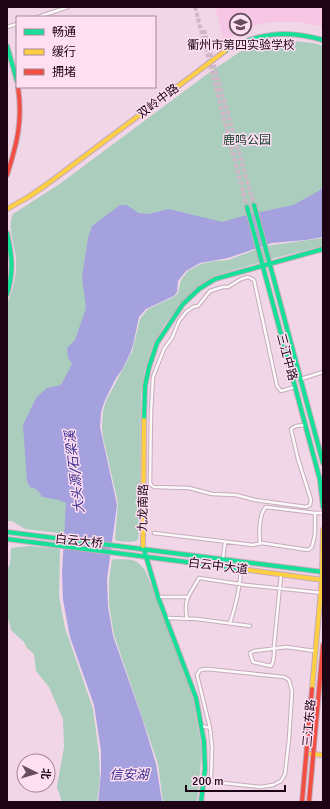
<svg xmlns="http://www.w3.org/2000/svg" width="330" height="809" font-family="Signika,'Noto Sans SC',sans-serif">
  <rect width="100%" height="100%" fill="#f0d6e6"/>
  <!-- built -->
  <path fill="#f6c6e4" d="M215 7H323V27L301 22H273L257 25 224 40Z"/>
  <!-- green -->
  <path fill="#aacdbd" d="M284 40 313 43 323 46V190L317 194 88 308 73 364 64 499 68 503 67 534 25 529 12 521H7V303C14 289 17 273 16 257 14 242 7 228 13 214L61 183 210 72 244 49 260 43Z
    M323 238V246L275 258 214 276 187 297 165 324 153 345 145 369 141 394 140 524 138 539 136 541 130 542 116 541 115 539 118 503 103 437 102 426 103 411 106 401 132 352 140 319 148 309 174 297 178 293 181 280 188 271 201 264 215 261 228 260 266 246Z
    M30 546 60 549 59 596 65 628 93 709 99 754 100 778 97 802H62L57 787 64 747 63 719 49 687 36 671 34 654 27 648 24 642 11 630 8 619 7 570 10 564 11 548Z
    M114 559C131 560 136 557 146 572L180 659 193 699 202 750 197 802H163L158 764 114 635 109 604V580L112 560Z"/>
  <!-- water -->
  <path fill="#a5a0de" d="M323 187V237L306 240 272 243 228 258 200 263 186 271 178 281 177 292 174 296 146 309 139 317 133 345 130 354 122 370 116 378 105 400 101 412 100 427 117 505 107 579 108 607 113 636 142 718 156 764 162 802H98L101 773V751L94 705 70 637 63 600 62 573 66 503 59 500 42 497C39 491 37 489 30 487L27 481 23 425 36 398 47 388 61 385 72 364 68 357 67 348 75 340 86 308 82 277 88 238 92 226 120 205H126L139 213 149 214 169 209 222 222 247 215 293 205 319 191Z"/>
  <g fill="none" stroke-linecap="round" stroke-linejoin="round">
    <!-- secondary-tunnel -->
    <path stroke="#d0b6c7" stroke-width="4" stroke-dasharray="4 2" stroke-linecap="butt" d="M195 7 247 207
      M204 30 254 205"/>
    <defs>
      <path id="street" d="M38 17 68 7
        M7 27 17 24
        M301 379 323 372
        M295 387 281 391 277 386 254 280 248 277 241 279 228 287H223L210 291 198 306 193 307 186 312 179 321 172 338 164 349 153 377 151 412 150 482 151 485 154 487 189 488 212 494 236 495 255 500 306 507 310 505 311 500 298 459 291 429 296 426 305 425
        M154 533 253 545 262 543 308 550 312 547 315 534V513
        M260 543C259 534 259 513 266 507L315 513H323
        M222 566 225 542
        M281 575 274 646C274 653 275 660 271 666L253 662 250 653 254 651 286 647 315 651
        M158 597H187
        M167 618 197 619 250 626
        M187 619C183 598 190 595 199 578L246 585 323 593
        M230 623C236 605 240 588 241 569
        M207 669 284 677 289 680 292 691 289 739 285 774 281 781 273 785 261 787 214 782 211 778 212 747 210 728 197 675 200 670Z
        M201 726 210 728"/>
      <path id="fast" d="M7 46 17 81
        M225 51C259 32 286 30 323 40
        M254 205 323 463
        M247 207 320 480 323 507
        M7 233C12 254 14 273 7 294
        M144 420 145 386 149 367 157 343 183 304 199 289 215 279 323 249
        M7 532 323 572
        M7 539 249 570
        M143 546 158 597 196 698 204 742 205 769 201 802"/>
      <path id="slow" d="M7 209 30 196 50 182 225 51
        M143 546 144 420
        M249 570 323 580
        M312 689 322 579 323 530
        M311 754 323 755"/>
      <path id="jam" d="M7 175C17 144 23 120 18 87
        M302 802 312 689
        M309 802 323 645"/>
    </defs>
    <!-- street casing -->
    <use href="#street" stroke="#c5acbc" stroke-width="4.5"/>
    <!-- fast casing -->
    <use href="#fast" stroke="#c5acbc" stroke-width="6"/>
    <!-- slow casing -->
    <use href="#slow" stroke="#c5acbc" stroke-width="6"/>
    <!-- jam casing -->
    <use href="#jam" stroke="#c5acbc" stroke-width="6"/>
    <!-- street -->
    <use href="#street" stroke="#fdf9fb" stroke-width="2.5"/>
    <!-- fast -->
    <use href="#fast" stroke="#16e098" stroke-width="4"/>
    <!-- slow -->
    <use href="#slow" stroke="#ffcf43" stroke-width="4"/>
    <!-- jam -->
    <use href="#jam" stroke="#f24e42" stroke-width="4"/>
  </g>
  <!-- icons -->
  <defs>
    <symbol id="school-ring" viewBox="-11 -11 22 22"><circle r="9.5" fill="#fedef1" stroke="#664e5e" stroke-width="1.5"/><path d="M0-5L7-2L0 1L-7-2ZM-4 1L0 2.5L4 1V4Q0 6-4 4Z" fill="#664e5e"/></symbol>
  </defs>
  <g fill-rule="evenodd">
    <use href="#school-ring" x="228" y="12" width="25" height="25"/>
  </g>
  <g text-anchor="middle" stroke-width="3" stroke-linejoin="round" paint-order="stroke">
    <!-- poi labels -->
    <g font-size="12" fill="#1c0415" stroke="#fedef1">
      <text x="241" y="49">衢州市第四实验学校</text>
    </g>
    <!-- street labels -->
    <g font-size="12" fill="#1c0415" stroke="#fedef1">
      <text transform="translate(158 101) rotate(-37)" y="4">双岭中路</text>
      <text transform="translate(287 357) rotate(75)" y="4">三江中路</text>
      <text transform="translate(143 508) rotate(-89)" y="4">九龙南路</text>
      <text transform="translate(79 541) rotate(6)" y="4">白云大桥</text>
      <text transform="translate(218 566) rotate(7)" y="4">白云中大道</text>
      <text transform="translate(309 723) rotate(-85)" y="4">三江东路</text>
    </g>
    <!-- park labels -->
    <g font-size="12" fill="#123e2a" stroke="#fedef1">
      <text x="247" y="144">鹿鸣公园</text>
    </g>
    <!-- water labels -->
    <g font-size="13" font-style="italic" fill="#382f8f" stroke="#fedef1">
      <text transform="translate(74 472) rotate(-97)" y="5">大头源/石梁溪</text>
      <text x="129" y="779">信安湖</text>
    </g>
  </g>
  <!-- border -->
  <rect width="330" height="809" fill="none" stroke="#1c0415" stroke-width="16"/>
  <!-- legend -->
  <rect x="16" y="16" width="140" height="72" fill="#fedef1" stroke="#a48799"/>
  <rect x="24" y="29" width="20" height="6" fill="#16e098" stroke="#a48799"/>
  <text x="52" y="36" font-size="12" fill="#1c0415">畅通</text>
  <rect x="24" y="49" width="20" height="6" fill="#ffcf43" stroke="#a48799"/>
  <text x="52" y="56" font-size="12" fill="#1c0415">缓行</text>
  <rect x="24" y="69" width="20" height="6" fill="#f24e42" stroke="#a48799"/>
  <text x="52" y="76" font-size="12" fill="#1c0415">拥堵</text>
  <!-- north arrow -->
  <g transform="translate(36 773) rotate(95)"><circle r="19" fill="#fedef1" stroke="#a48799"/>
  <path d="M0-3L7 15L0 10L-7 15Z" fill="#664e5e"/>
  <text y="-6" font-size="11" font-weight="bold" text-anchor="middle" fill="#1c0415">北</text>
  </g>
  <!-- scale -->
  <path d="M186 785v6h99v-6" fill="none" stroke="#1c0415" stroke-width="2"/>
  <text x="192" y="785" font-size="12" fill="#1c0415" stroke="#fedef1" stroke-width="3" paint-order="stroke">200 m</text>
</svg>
